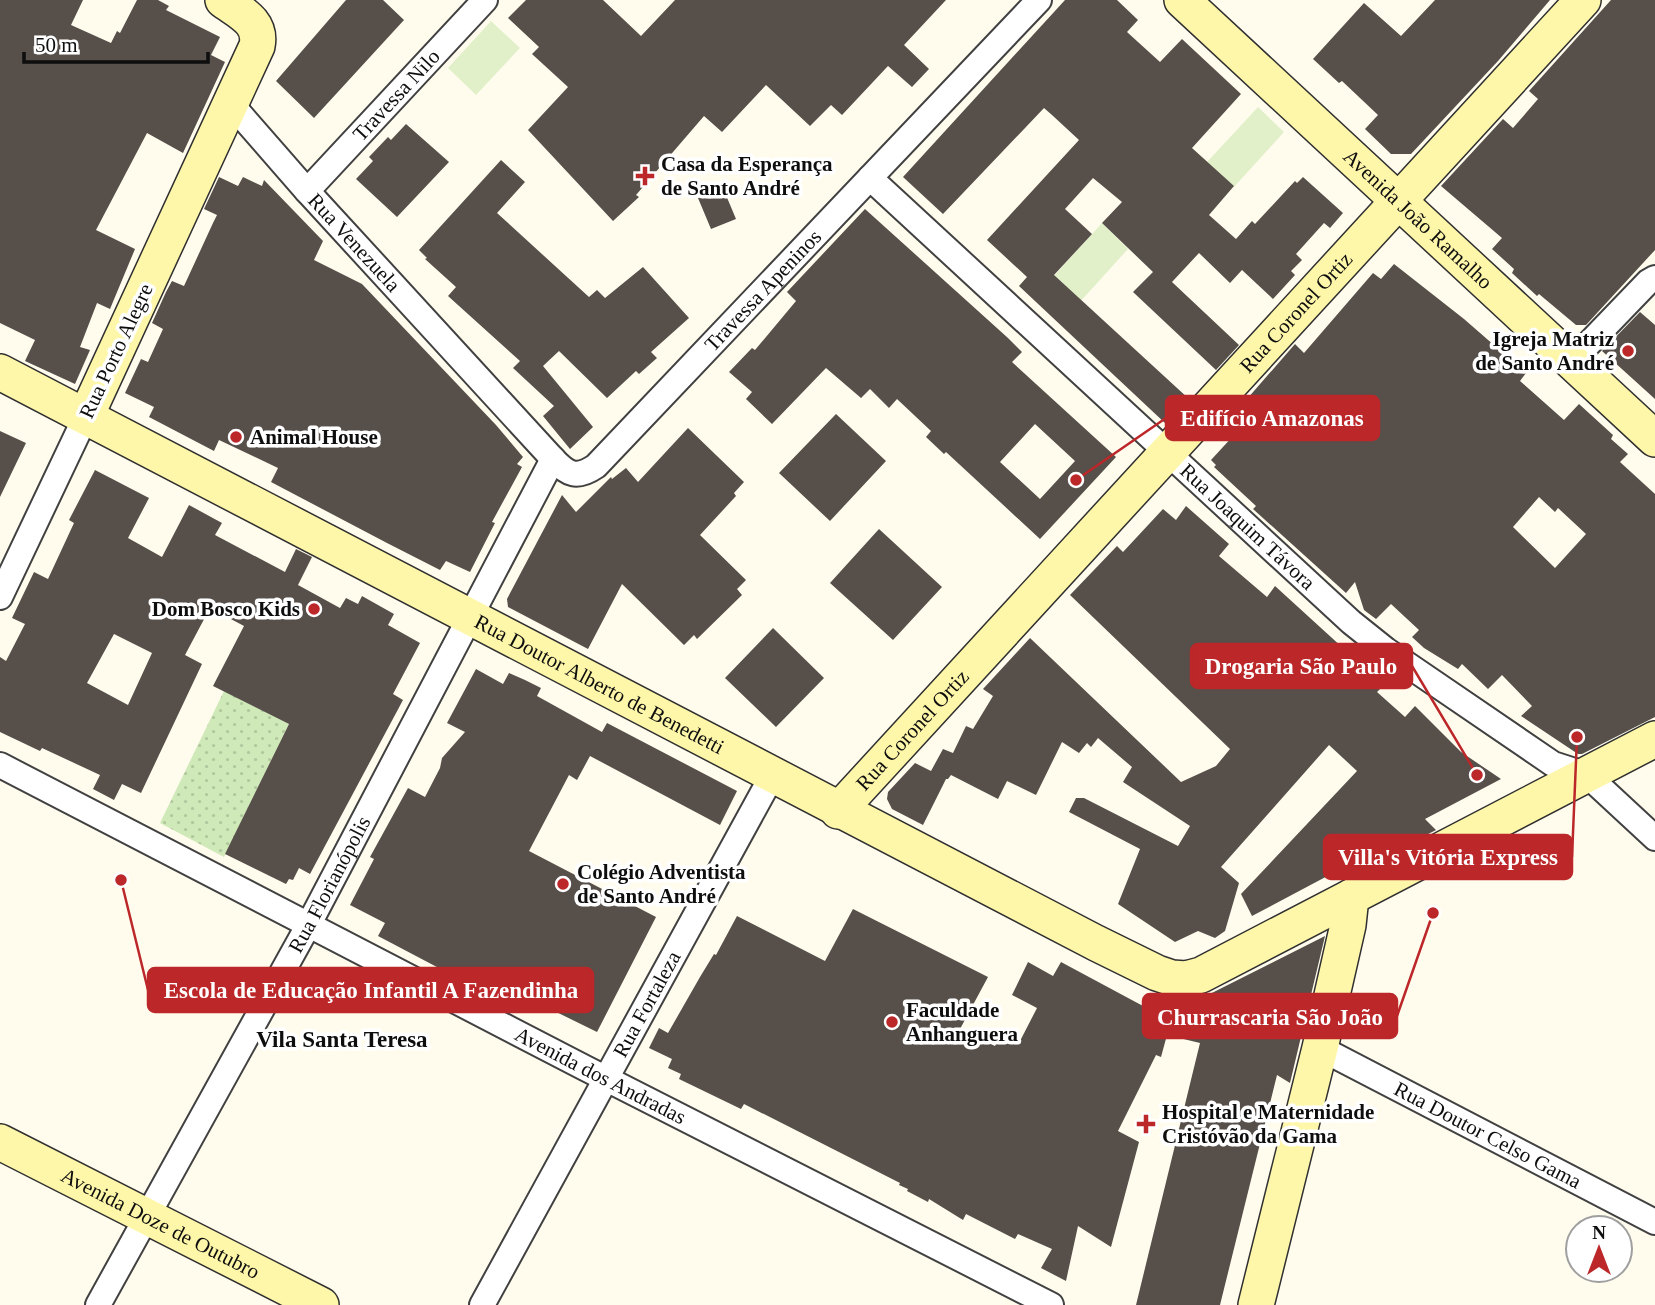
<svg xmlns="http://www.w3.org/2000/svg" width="1655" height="1305" font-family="Georgia,serif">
  <defs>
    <pattern id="grass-dots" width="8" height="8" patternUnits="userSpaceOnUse" patternTransform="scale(1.75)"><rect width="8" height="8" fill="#d0e9b8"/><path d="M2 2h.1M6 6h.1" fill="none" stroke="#b1c79d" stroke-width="1.8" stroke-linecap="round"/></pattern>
  </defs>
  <rect width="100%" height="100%" fill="#fffcee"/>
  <!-- grass -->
  <path fill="url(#grass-dots)" d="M224 691 289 724 224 857 160 823Z"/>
  <!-- pitch -->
  <path fill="#e2f0ca" d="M491 21 520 48 476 95 448 68Z
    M1258 107 1284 132 1234 187 1207 162Z
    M1102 223 1128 249 1060 324 1033 299Z"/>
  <!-- building -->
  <path fill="#564f4a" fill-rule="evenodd" d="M0 0H83L71 25 111 43 117 31 120 33 137 0H158L169 6 166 10 220 37 211 55 225 62 183 153 147 133 96 230 135 249 110 309 97 303 80 347 90 350 75 384 25 361 35 340 0 323Z
    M346 0H383L404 20 314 118 276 81Z
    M526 0H603L641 36 675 0H946L904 45 929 69 912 87 888 66 842 115 831 105 810 126 766 85 722 132 704 116 636 195 639 197 613 221 528 130 568 87 532 54 539 47 508 18Z
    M1065 0H1117L1138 20 1127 32 1160 62 1182 39 1241 94 1192 148 1234 186 1209 215 1236 239 1252 221 1255 224 1295 181 1297 183 1303 177 1343 213 1330 228 1324 223 1296 254 1302 260 1291 271 1295 275 1273 299 1242 270 1230 283 1199 253 1172 282 1239 345 1216 370 1133 292 1153 272 1102 223 1122 202 1093 178 1065 209 1092 234 1054 275 1189 399 1166 424 1019 286 1027 277 987 240 1079 140 1052 115 1044 108 943 214 903 177Z
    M1435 0H1550L1498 61 1411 154H1391L1365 129 1378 115 1342 81 1339 83 1313 59 1364 3 1401 36Z
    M1611 0H1655V250L1586 325H1576L1539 294 1537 296 1512 273 1514 269 1492 249 1502 238 1441 186 1503 119 1513 128 1538 99 1529 91Z
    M406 124 449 162 397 217 356 179 373 161 369 157 388 137 391 140Z
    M501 160 525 182 497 213 589 297 597 290 605 298 643 267 689 318 651 352 657 358 639 374 636 371 607 398 559 351 543 366 593 427 570 449 543 416 554 406 513 368 520 361 448 296 456 287 425 259 427 258 419 250Z
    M219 177 238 186 243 177 262 186 264 180 323 241 314 260 362 284 496 425 523 457 517 464 522 467 492 522 495 523 470 572 446 561 440 570 387 543 271 482 278 468 219 440 214 451 149 417 154 407 125 393 141 359 148 362 163 329 152 323 166 292 172 281 184 286 213 223 217 215 204 209Z
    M723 188 736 219 711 229 698 198Z
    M865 209 1008 338 1022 352 1012 362 1116 457 1040 539 946 452 944 454 926 437 931 431 897 399 889 408 870 389 861 398 826 368 772 424 746 399 752 392 729 372 752 348 755 350 796 301 787 292ZM1035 424 1075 461 1040 499 1000 462Z
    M1394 264 1464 319 1526 373 1520 381 1564 420 1579 404 1613 435 1611 439 1628 454 1620 462 1655 494V717L1582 754H1578L1521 716 1532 706 1502 675 1488 689 1462 664 1458 669 1424 648 1412 637 1419 630 1391 604 1376 619 1364 610 1355 582 1346 593 1253 509 1256 506 1214 467 1216 465 1211 460 1258 409 1247 399 1295 344 1304 353 1373 273 1381 279ZM1539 497 1555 512 1558 508 1586 534 1555 568 1513 527Z
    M1640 312 1655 325V399L1602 351Z
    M836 414 886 461 830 521 779 473Z
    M688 428 744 482 734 493 736 496 700 535 746 580 737 589 742 595 697 639 694 635 684 645 622 584 588 649 508 607 507 599 562 495 576 512 611 477 612 479 626 468 638 482Z
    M0 431 26 443 0 497Z
    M95 470 149 498 128 538 162 557 189 505 222 523 215 535 285 572 296 549 312 557 298 585 340 608 346 598 358 604 362 596 394 614 388 625 420 643 393 694 403 700 310 874 299 868 293 880 289 879 286 884 225 854 289 724 213 686 244 626 210 608 185 655 202 664 141 793 122 784 114 800 93 789 100 775 42 748 40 751 0 732V657L6 661 25 624 12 618 34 572 48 579 74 523 69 520ZM114 634 152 653 128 705 87 683Z
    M1186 506 1229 544 1219 556 1267 597 1275 586 1366 669 1387 682 1377 692 1405 717 1415 706 1461 752 1501 779 1425 819 1436 830 1397 850 1392 842 1354 870 1350 864 1252 916 1241 894 1357 771 1329 745 1221 867 1239 883 1225 931 1215 938 1198 931 1175 942 1118 904 1140 849 1069 812 1076 798H1084L1178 846 1190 826 1123 782 1132 767 1098 738 1091 747 1087 743 1079 753 1062 742 1036 795 1007 781 998 799 951 775 948 779H946L923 825 892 809 887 799 888 792 915 763 931 771 943 749 953 753 966 726 973 729 993 696 983 689 1030 638 1181 782 1216 766 1230 749 1070 595 1117 546 1123 552 1163 509 1176 520Z
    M879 529 942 587 893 640 830 583Z
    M773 628 824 678 776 727 725 678Z
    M476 669 503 684 509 673 525 680 541 688 537 696 602 732 607 723 737 791 720 825 590 756 577 780 569 775 529 851 656 917 597 1032 479 974 473 986 378 936 385 923 350 905 374 859 370 857 408 788 425 797 440 768 442 758 465 732 447 723Z
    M853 909 988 977 960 1029 995 1046 1002 1032 1020 1041 1037 1008 1012 995 1028 962 1053 976 1061 962 1171 1021 1167 1034 1180 1009 1325 936 1290 1083 1277 1075 1220 1305H1136L1200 1043 1167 1035 1161 1057 1156 1055 1118 1131 1139 1142 1111 1247 1078 1226 1066 1281 1041 1268 1052 1249 1018 1234 1015 1239 966 1214 963 1220 929 1199 928 1202 907 1191 908 1189 899 1185 900 1183 744 1104 741 1109 679 1079 681 1074 668 1068 672 1059 649 1048 659 1028 668 1033 700 977 714 954 716 955 737 916 825 961Z"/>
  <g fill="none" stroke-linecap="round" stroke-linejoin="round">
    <defs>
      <g id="street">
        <path id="s1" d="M232 105 307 191 553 459C568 475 577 479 596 466L1039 0"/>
        <path id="s2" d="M870 178 1351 622 1386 650 1553 764 1587 775 1655 838"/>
        <path id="s3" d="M307 191 485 0"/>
        <path d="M1572 361 1648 282 1655 278"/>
        <path d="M0 597 86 416"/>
        <path id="s4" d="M0 765 585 1068 1051 1305"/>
        <path id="s5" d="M1320 1048 1655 1222"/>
        <path id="s6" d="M98 1305 309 924 553 459"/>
        <path id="s7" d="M482 1305 772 776"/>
      </g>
      <g id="secondary">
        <path id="s8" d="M1182 0 1655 439"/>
        <path id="s9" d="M0 372 1096 943 1157 973 1172 978 1186 979 1201 975 1655 739"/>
        <path d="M86 416 257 46C262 22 241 13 223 0"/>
        <path id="s10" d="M838 811 1583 0"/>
        <path id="s11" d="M0 1142 321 1305"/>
        <path d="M1256 1305 1320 1048 1348 925 1351 897"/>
      </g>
    </defs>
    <!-- street casing -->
    <use href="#street" stroke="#414141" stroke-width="28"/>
    <!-- secondary casing -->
    <use href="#secondary" stroke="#303030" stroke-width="38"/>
    <!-- street -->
    <use href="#street" stroke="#fff" stroke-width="24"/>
    <!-- secondary -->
    <use href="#secondary" stroke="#fef7aa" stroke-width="35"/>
  </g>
  <!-- markers -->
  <g fill="#bc272a" stroke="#fff" stroke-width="2.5">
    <path d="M641.5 165.5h7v7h7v7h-7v7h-7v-7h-7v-7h7z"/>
    <circle cx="1628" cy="351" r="7"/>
    <circle cx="236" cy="437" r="7"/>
    <circle cx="314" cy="609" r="7"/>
    <circle cx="563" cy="884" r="7"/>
    <circle cx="892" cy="1022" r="7"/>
    <path d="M1142.5 1113.5h7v7h7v7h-7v7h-7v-7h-7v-7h7z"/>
  </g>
  <g text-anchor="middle" stroke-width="7" stroke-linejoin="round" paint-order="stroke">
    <!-- street labels -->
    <g font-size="21" fill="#0e0e0e" stroke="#fff">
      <text dy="7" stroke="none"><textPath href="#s3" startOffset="131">Travessa Nilo</textPath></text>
      <text dy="7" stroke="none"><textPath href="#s8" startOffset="322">Avenida João Ramalho</textPath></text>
      <text dy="7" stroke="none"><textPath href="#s1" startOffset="184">Rua Venezuela</textPath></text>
      <text dy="7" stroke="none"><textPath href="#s1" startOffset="770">Travessa Apeninos</textPath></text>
      <text dy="7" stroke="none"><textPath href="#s10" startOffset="677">Rua Coronel Ortiz</textPath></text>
      <text transform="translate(116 351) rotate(-65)" y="7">Rua Porto Alegre</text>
      <text dy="7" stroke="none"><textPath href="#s2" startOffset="514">Rua Joaquim Távora</textPath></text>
      <text dy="7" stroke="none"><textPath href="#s9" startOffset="676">Rua Doutor Alberto de Benedetti</textPath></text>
      <text dy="7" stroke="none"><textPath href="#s10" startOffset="110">Rua Coronel Ortiz</textPath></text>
      <text dy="7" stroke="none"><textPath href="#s6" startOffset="480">Rua Florianópolis</textPath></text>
      <text dy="7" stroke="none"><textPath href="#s7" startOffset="343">Rua Fortaleza</textPath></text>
      <text dy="7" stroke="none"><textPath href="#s4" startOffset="676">Avenida dos Andradas</textPath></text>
      <text dy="7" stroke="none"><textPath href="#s5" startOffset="189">Rua Doutor Celso Gama</textPath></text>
      <text dy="7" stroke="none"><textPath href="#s11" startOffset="180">Avenida Doze de Outubro</textPath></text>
    </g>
    <!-- poi labels -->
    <g font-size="21" font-weight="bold" fill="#0e0e0e" stroke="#fff" text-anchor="start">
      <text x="661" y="171">Casa da Esperança<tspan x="661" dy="24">de Santo André</tspan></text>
      <text x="1614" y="346" text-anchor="end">Igreja Matriz<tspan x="1614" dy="24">de Santo André</tspan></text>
      <text x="250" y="444">Animal House</text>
      <text x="300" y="616" text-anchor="end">Dom Bosco Kids</text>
      <text x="577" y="879">Colégio Adventista<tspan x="577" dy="24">de Santo André</tspan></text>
      <text x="906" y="1017">Faculdade<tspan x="906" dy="24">Anhanguera</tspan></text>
      <text x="1162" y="1119">Hospital e Maternidade<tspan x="1162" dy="24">Cristóvão da Gama</tspan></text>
    </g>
    <!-- neighbourhood labels -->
    <g font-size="23" font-weight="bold" fill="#0e0e0e" stroke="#fff">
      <text x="342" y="1047">Vila Santa Teresa</text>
    </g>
  </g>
  <!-- callouts -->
  <path fill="none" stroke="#bc272a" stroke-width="2.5" d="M1076 480L1166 418M1477 775L1412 666M1577 737L1572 857M121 880L148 990M1433 913L1397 1016"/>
  <g fill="#bc272a" stroke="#fff" stroke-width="2.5">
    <circle cx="1076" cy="480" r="7"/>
    <circle cx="1477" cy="775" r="7"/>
    <circle cx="1577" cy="737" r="7"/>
    <circle cx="121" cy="880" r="7"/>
    <circle cx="1433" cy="913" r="7"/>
  </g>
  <g fill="#bc272a" stroke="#bc272a" stroke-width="2.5">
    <rect x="1166" y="396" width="213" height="44" rx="7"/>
    <rect x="1191" y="644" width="221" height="44" rx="7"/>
    <rect x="1324" y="835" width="248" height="44" rx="7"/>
    <rect x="148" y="968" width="445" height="44" rx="7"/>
    <rect x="1143" y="994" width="254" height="44" rx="7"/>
  </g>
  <g font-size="23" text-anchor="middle" font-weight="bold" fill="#fff">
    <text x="1272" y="426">Edifício Amazonas</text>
    <text x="1301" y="674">Drogaria São Paulo</text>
    <text x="1448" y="865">Villa's Vitória Express</text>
    <text x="371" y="998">Escola de Educação Infantil A Fazendinha</text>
    <text x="1270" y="1025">Churrascaria São João</text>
  </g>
  <!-- north arrow -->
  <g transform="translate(1599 1249)"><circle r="33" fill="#ffffff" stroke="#9f9f9f" stroke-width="2"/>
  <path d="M0-5L12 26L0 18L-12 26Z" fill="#bc272a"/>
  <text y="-10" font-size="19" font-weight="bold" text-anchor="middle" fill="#0e0e0e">N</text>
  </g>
  <!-- scale -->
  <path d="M24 52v10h184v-10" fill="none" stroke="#0e0e0e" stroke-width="3.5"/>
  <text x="35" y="52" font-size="21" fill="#0e0e0e" stroke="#ffffff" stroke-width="5" paint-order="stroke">50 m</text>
</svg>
